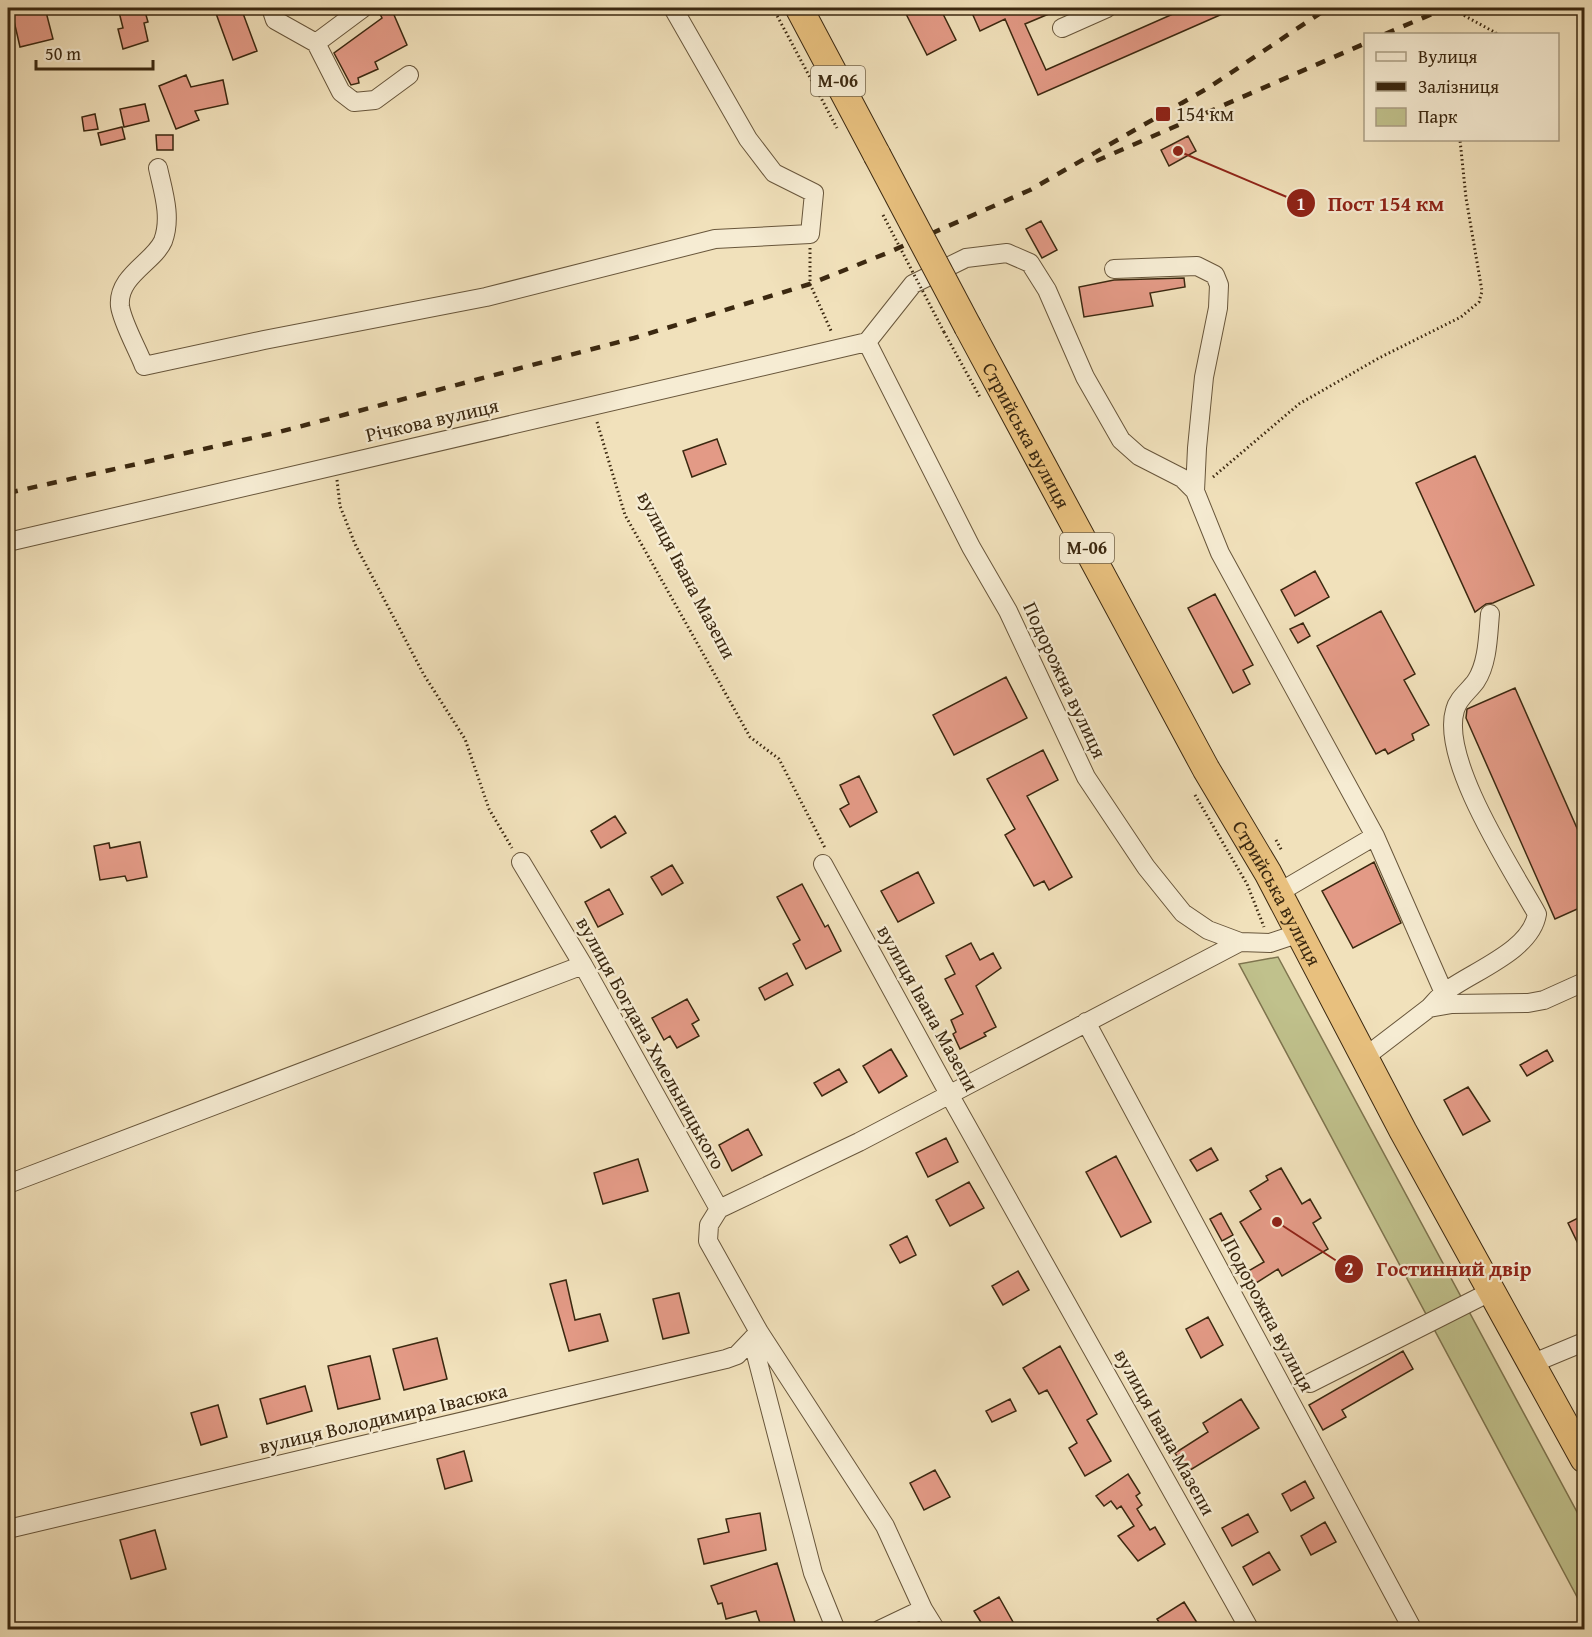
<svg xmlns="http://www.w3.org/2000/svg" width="1592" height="1637" font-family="'Gentium Book Plus',serif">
  <rect width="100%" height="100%" fill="#f1e1bb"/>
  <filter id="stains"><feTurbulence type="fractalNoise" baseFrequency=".00333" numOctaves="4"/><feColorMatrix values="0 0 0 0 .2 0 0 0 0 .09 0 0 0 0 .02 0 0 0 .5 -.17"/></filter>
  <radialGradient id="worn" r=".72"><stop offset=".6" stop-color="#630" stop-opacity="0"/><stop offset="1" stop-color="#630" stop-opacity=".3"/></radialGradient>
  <!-- green -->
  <path fill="#c0c18c" stroke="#7e744e" stroke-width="1.5" d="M1278 957 1584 1525V1610L1239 964Z"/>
  <!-- building -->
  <path fill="#e39a86" stroke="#3b2810" stroke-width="1.5" d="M11 8H45L53 39 20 47Z
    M118 8H144L148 22 144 23 148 41 123 49 118 29 123 28Z
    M214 8H241L257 51 233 60Z
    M377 8H391L407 45 375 62 378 69 358 78 359 83 351 85 334 53 382 18Z
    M903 8H940L956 40 927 55Z
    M985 8H1063L1025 24 1046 70 1182 10 1183 12 1194 8H1236L1038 95 1005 19 980 31 972 13Z
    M186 75 191 87 223 80 228 104 195 111 199 120 176 129 159 86Z
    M145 104 149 121 124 127 120 109Z
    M95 114 98 129 84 131 82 117Z
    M122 127 125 139 101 145 98 133Z
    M156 135H173V150H157Z
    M1188 136 1196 151 1169 166 1161 150Z
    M1041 221 1057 250 1042 258 1026 229Z
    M1184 278 1185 287 1150 293 1153 306 1084 317 1079 287 1114 280Z
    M717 439 726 464 692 477 683 451Z
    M1475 456 1534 585 1493 603 1486 604 1475 612 1416 483Z
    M1315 571 1329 597 1295 616 1281 590Z
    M1215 594 1253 665 1243 670 1250 684 1233 693 1188 608Z
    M1381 611 1415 674 1404 680 1429 725 1412 734 1414 740 1388 754 1385 749 1376 754 1317 646Z
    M1303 623 1310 636 1298 643 1290 629Z
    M1006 677 1027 718 954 755 933 715Z
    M1515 688 1584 844V906L1555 919 1466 718 1467 709Z
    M1043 750 1058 780 1027 796 1072 877 1049 890 1044 881 1034 886 1005 835 1015 829 987 779Z
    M859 776 877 812 850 827 840 809 849 804 840 785Z
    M615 816 626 833 601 848 591 831Z
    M140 842 147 877 127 881 125 876 100 880 94 846 109 843 110 848Z
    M1374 862 1401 923 1353 948 1322 891Z
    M672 865 683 883 662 895 651 877Z
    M918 872 934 903 898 922 881 891Z
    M802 884 825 927 828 925 841 951 806 969 793 944 800 940 777 897Z
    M609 889 623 914 598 927 585 902Z
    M971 943 980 960 993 953 1001 968 976 986 996 1027 984 1033 986 1036 960 1049 953 1034 956 1032 951 1020 963 1014 945 979 955 974 946 956Z
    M787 973 793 985 765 1000 759 988Z
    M687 999 699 1020 692 1024 699 1036 677 1048 670 1036 664 1040 652 1018Z
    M891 1049 907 1076 879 1093 863 1066Z
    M1547 1050 1553 1061 1527 1076 1520 1065Z
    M839 1069 847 1082 822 1096 814 1083Z
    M1468 1087 1490 1121 1463 1135 1444 1100Z
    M748 1129 762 1155 732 1171 719 1145Z
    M946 1138 958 1162 928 1177 916 1153Z
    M1211 1148 1218 1160 1197 1171 1190 1160Z
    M1116 1156 1151 1222 1121 1237 1086 1172Z
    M638 1159 648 1191 603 1204 594 1173Z
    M1281 1168 1302 1204 1310 1199 1321 1218 1313 1223 1328 1249 1282 1276 1278 1269 1253 1285 1245 1273 1264 1262 1240 1222 1261 1209 1250 1191 1268 1180 1266 1176Z
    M969 1182 984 1208 950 1226 936 1200Z
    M1221 1213 1233 1235 1222 1241 1210 1219Z
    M1584 1215V1256L1568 1223Z
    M907 1236 916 1255 900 1263 890 1245Z
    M1018 1271 1029 1290 1003 1305 992 1286Z
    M566 1280 575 1320 600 1314 608 1341 569 1351 550 1284Z
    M679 1293 689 1333 663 1339 653 1299Z
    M1208 1317 1223 1345 1201 1358 1186 1329Z
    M437 1338 447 1379 404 1390 393 1349Z
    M1060 1346 1097 1414 1087 1420 1111 1461 1085 1476 1069 1448 1077 1443 1047 1390 1039 1394 1023 1368Z
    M1403 1351 1413 1369 1342 1410 1346 1417 1323 1430 1309 1405Z
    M370 1356 380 1399 338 1409 328 1366Z
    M305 1386 312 1411 267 1424 260 1399Z
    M1010 1399 1016 1411 992 1422 986 1411Z
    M1241 1399 1259 1428 1187 1472 1175 1453 1208 1432 1203 1423Z
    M218 1405 227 1437 201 1445 191 1413Z
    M464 1451 472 1481 445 1489 437 1459Z
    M935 1470 950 1497 924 1510 910 1483Z
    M1128 1474 1140 1493 1136 1496 1142 1505 1137 1509 1150 1530 1155 1527 1165 1544 1138 1561 1118 1536 1134 1526 1121 1506 1117 1509 1111 1501 1104 1506 1096 1496Z
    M1305 1481 1314 1498 1291 1511 1282 1494Z
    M760 1513 766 1550 704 1564 698 1539 729 1532 726 1519Z
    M1248 1514 1258 1532 1232 1546 1222 1528Z
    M1325 1522 1336 1542 1311 1555 1301 1536Z
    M155 1530 166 1569 131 1579 120 1540Z
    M1269 1552 1280 1570 1253 1585 1243 1567Z
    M777 1563 797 1629H762L756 1611 726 1619 722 1603 718 1604 711 1586Z
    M999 1597 1013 1622 999 1629H985L974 1611Z
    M1184 1602 1201 1629H1163L1157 1619Z"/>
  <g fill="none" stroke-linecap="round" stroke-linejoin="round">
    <defs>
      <path id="minor" d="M271 8 275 20 316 43
        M363 8 316 43 341 92 354 102 375 100 409 75
        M1062 28 1107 8
        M158 168C163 191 172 217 163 241 154 262 117 276 120 306 122 322 138 350 144 366L264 340 486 297 715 239 810 234 814 193 774 173 748 139 673 8
        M1114 269 1197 266 1215 275 1219 285 1218 308 1204 377 1197 448 1195 491
        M867 342 913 284 966 258 1007 253 1030 263 1047 290 1085 377 1121 440 1139 456 1182 478 1195 491 1220 553 1375 836 1444 993
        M867 342 971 547 1008 611 1086 777 1146 867 1183 913 1208 930 1240 942 1270 943 1300 933
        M8 542 867 342
        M521 862 583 965 719 1209 709 1225 708 1241 759 1332 885 1526 923 1609 936 1630
        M823 864 949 1094 1250 1630
        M1278 893 1375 836
        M1429 1008C1434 1003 1439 996 1445 992 1473 971 1531 951 1537 914 1512 869 1440 760 1455 710 1458 698 1469 691 1476 681 1488 663 1488 635 1490 614
        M1086 1022 1413 1630
        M1365 1057 1429 1008 1452 1004 1528 1003 1544 1000 1584 982
        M8 1184 583 965
        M719 1209 859 1142 1240 942
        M752 1339 813 1573 836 1630
        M1531 1364 1584 1342
        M1310 1383 1492 1291
        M8 1529 726 1359 737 1355 759 1332
        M879 1630 923 1609"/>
      <g id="highway">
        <path d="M799 8 877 155"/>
        <path id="s1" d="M968 327 1206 769 1268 873 1403 1131 1584 1459"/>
      </g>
    </defs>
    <!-- minor casing -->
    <use href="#minor" stroke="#68563b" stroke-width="20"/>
    <!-- highway casing -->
    <use href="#highway" stroke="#3b2810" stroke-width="29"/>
    <!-- path -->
    <path stroke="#3b2810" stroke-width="3" stroke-dasharray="1.5 3" stroke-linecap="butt" d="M773 8 837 128
      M1459 8 1465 16 1496 33 1494 34
      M810 248V284L832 333
      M944 332 981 399
      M597 422 625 515 750 737 779 759 825 848
      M1213 477 1299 404 1379 358 1461 317 1479 302 1482 291 1466 198 1460 140
      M337 480 340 506 355 544 424 675 465 739 489 809 512 848
      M1195 795 1247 884 1264 927
      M1276 840 1282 851"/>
    <!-- minor -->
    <use href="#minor" stroke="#f6ecd3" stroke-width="18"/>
    <!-- highway -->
    <use href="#highway" stroke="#e8c07e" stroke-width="27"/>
    <!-- rail -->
    <path stroke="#3b2810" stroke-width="4.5" stroke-dasharray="10 10" stroke-linecap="butt" d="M1385 34 1446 8
      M1096 161 1366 43
      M8 493 279 432 634 338 810 284 887 253 1030 190 1208 88 1328 8"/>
    <defs>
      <path id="highway-bridge" d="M877 155 968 327"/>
    </defs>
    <!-- highway-bridge casing -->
    <use href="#highway-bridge" stroke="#3b2810" stroke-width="29" stroke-linecap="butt"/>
    <!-- path-bridge -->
    <path stroke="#3b2810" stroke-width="3" stroke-dasharray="1.5 3" stroke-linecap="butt" d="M883 215 944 332"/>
    <!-- highway-bridge -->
    <use href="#highway-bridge" stroke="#e8c07e" stroke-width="27"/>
  </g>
  <!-- markers -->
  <rect fill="#8f2418" stroke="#f6ecd3" stroke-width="2" x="1155" y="106" width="16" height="16" rx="3"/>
  <g text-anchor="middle" stroke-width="4.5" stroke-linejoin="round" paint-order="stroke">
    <!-- shield labels -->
    <g fill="#f6ecd3" stroke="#73634a" stroke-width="1.5">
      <rect x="811" y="66" width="54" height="30" rx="4.5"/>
      <rect x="1060" y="533" width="54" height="30" rx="4.5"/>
    </g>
    <g font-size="18" font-weight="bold" fill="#3b2810">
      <text x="838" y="87">М-06</text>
      <text x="1087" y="554">М-06</text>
    </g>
    <!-- poi labels -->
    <g font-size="20" fill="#3b2810" stroke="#f6ecd3" text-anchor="start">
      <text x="1176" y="121">154 км</text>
    </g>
    <!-- street labels -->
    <g font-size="20" fill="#3b2810" stroke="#f6ecd3">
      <text transform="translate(432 420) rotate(-13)" y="7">Річкова вулиця</text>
      <text dy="7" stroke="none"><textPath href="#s1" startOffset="123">Стрийська вулиця</textPath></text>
      <text transform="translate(687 575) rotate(62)" y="7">вулиця Івана Мазепи</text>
      <text transform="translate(1065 680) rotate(65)" y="7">Подорожна вулиця</text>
      <text dy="7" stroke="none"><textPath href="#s1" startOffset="645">Стрийська вулиця</textPath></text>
      <text transform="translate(928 1008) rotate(61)" y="7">вулиця Івана Мазепи</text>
      <text transform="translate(651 1043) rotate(61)" y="7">вулиця Богдана Хмельницького</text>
      <text transform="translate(1269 1315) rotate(62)" y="7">Подорожна вулиця</text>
      <text transform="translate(383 1418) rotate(-13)" y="7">вулиця Володимира Івасюка</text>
      <text transform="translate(1165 1432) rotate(61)" y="7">вулиця Івана Мазепи</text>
    </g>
  </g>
  <!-- callouts -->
  <path fill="none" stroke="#8f2418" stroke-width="2" d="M1178 151L1301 203M1277 1222L1349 1269"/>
  <g fill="#8f2418" stroke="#f6ecd3" stroke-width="2">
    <circle cx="1178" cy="151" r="6"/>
    <circle cx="1277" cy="1222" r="6"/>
    <circle cx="1301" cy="203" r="15"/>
    <circle cx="1349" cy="1269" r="15"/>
  </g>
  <g font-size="18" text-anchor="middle" font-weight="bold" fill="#fff">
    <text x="1301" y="210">1</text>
    <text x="1349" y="1275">2</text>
  </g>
  <g font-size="21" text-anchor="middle" font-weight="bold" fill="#8f2418" stroke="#f6ecd3" stroke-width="4.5" stroke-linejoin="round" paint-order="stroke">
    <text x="1386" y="211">Пост 154 км</text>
    <text x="1454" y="1276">Гостинний двір</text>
  </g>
  <!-- margin -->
  <rect width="1592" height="1637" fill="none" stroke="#f1e1bb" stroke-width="30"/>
  <rect x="9" y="9" width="1574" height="1619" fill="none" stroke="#3b2810" stroke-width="3"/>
  <rect x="15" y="15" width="1562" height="1607" fill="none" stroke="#3b2810" stroke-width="1.5"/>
  <!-- legend -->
  <rect x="1364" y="33" width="195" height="108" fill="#f6ecd3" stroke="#ab9e85" stroke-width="1.5"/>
  <rect x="1376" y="52" width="30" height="9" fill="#f6ecd3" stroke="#ab9e85" stroke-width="1.5"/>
  <text x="1418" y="63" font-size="18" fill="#3b2810">Вулиця</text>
  <rect x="1376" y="82" width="30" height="9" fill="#3b2810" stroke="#ab9e85" stroke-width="1.5"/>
  <text x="1418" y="93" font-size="18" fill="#3b2810">Залізниця</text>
  <rect x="1376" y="108" width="30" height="18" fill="#c0c18c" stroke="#ab9e85" stroke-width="1.5"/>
  <text x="1418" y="123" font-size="18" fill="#3b2810">Парк</text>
  <!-- scale -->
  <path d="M36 60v9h117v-9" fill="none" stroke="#3b2810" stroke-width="3"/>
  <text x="45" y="60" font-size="18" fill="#3b2810" stroke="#f6ecd3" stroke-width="4.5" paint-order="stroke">50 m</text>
  <rect width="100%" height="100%" filter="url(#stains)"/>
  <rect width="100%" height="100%" fill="url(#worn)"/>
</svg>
